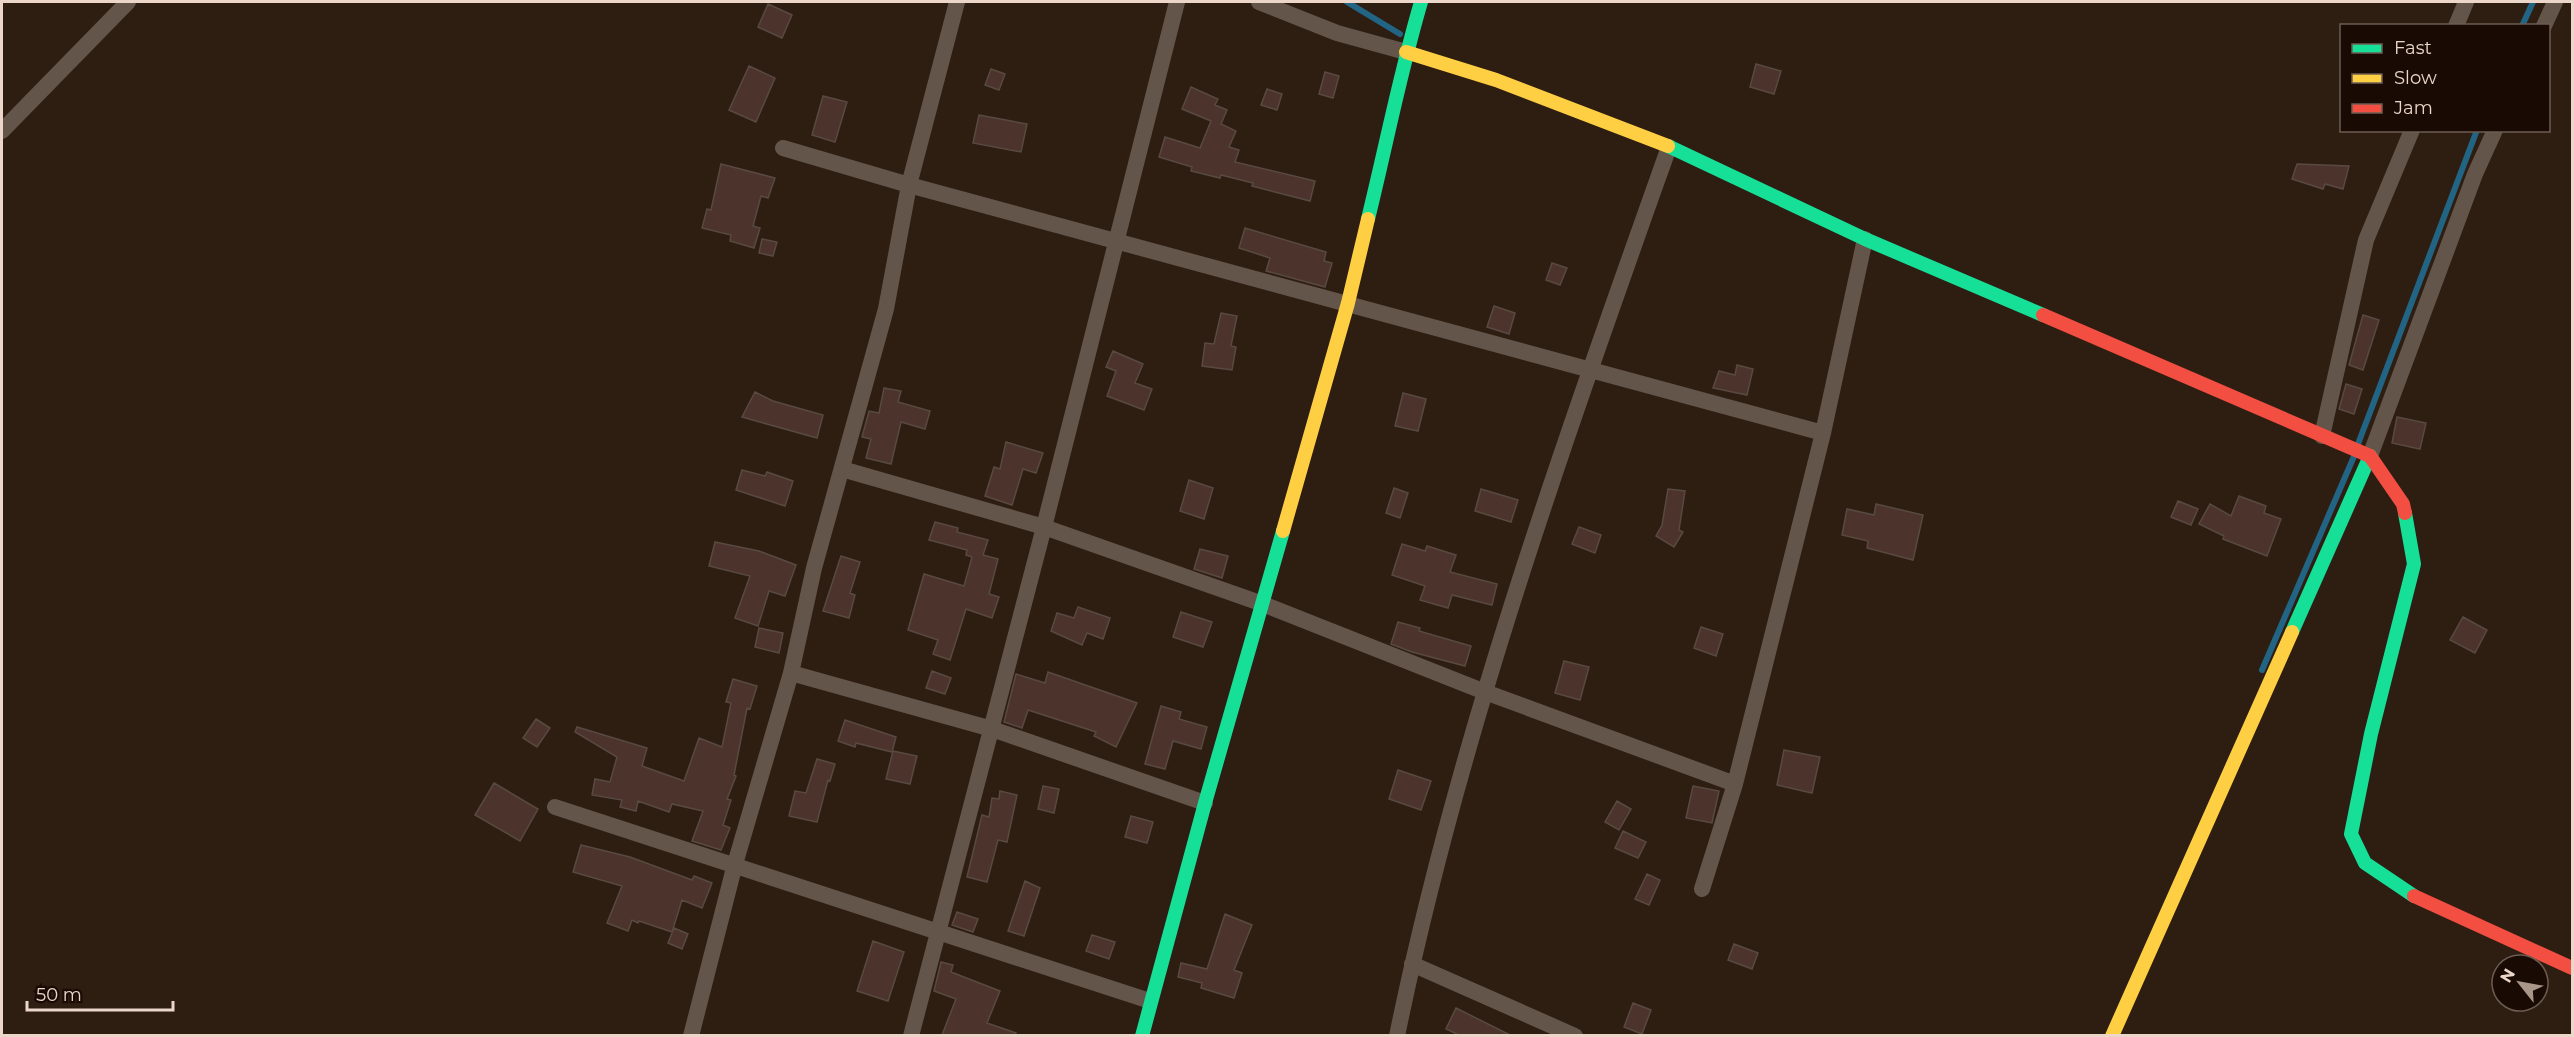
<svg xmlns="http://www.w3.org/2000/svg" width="2574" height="1037" font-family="Montserrat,sans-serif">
  <rect width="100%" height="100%" fill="#2e1e12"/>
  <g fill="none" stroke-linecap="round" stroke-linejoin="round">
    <!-- stream -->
    <path stroke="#226484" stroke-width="6" d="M1347 2 1400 34
      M2522 26 2533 2
      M2358 444 2477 130
      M2262 670 2355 454"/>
  </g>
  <!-- building -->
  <path fill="#4c342c" stroke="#584941" stroke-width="1.5" d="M768 4 792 15 782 38 758 27Z
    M1756 64 1781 71 1774 94 1750 87Z
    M749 66 775 78 756 122 729 110Z
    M991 69 1005 74 999 90 985 85Z
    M1325 72 1339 76 1333 98 1319 94Z
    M1191 87 1218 99 1215 105 1227 110 1221 124 1236 131 1229 147 1239 150 1235 162 1315 181 1310 201 1252 186 1253 183 1221 175 1220 178 1191 171 1192 167 1159 157 1165 137 1200 148 1211 121 1182 109Z
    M1267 89 1282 94 1277 110 1261 105Z
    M823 96 847 102 835 142 812 135Z
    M979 115 1027 124 1021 152 973 143Z
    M721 164 775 178 768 198 761 196 753 226 760 228 754 248 730 241 731 235 702 228 707 209 711 210Z
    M2297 164 2349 166 2343 189 2325 184 2323 189 2292 179Z
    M1245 228 1326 252 1324 261 1332 263 1325 287 1266 271 1270 258 1239 248Z
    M762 239 777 242 773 256 759 253Z
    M1552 263 1567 268 1560 285 1546 280Z
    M1494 306 1515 313 1509 334 1487 327Z
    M1221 313 1237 316 1231 346 1236 347 1232 370 1202 366 1205 343 1214 344Z
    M2363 315 2379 320 2363 370 2349 365Z
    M1113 351 1143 364 1135 383 1152 389 1144 410 1107 396 1116 371 1106 367Z
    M1737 365 1753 369 1747 395 1713 388 1719 371 1735 375Z
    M2346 384 2362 389 2354 414 2339 409Z
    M884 388 901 391 898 402 930 411 925 429 901 422 891 464 866 458 871 439 862 437 869 411 879 413Z
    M755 392 773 401 823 415 817 438 742 417Z
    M1403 393 1426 399 1418 431 1395 426Z
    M2397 417 2426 423 2420 449 2392 443Z
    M1006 442 1043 453 1036 473 1023 469 1012 505 985 496 994 467 1000 469Z
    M742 470 765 476 767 472 793 481 785 506 736 490Z
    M1189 480 1213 488 1204 519 1180 511Z
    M1394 488 1408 493 1400 518 1386 513Z
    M1481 489 1518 500 1511 522 1475 511Z
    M1668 489 1685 491 1679 530 1683 532 1674 547 1656 536 1662 525Z
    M2239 496 2266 506 2264 513 2281 519 2267 556 2223 539 2224 536 2199 524 2210 504 2231 516Z
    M2178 501 2198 509 2191 525 2171 517Z
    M1876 504 1923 515 1913 560 1867 548 1868 541 1842 535 1847 509 1874 515Z
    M935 522 958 528 957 532 988 540 983 555 998 559 989 594 999 597 992 618 966 609 950 660 933 654 938 640 908 630 924 574 964 586 972 557 966 555 967 550 929 540Z
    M1579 527 1601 535 1595 553 1572 544Z
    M715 542 759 551 796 565 785 596 769 591 758 626 735 618 750 576 709 566Z
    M1402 544 1425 551 1427 546 1456 555 1450 572 1497 584 1492 605 1452 595 1448 608 1420 600 1425 586 1392 575Z
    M1200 549 1228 556 1222 578 1194 569Z
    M841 556 860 562 850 593 855 595 849 618 823 611Z
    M1078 607 1110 618 1103 639 1087 633 1082 645 1051 631 1057 613 1074 618Z
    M1181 612 1212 622 1203 647 1173 637Z
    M2463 617 2487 630 2475 653 2450 640Z
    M1398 622 1420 628 1419 631 1471 646 1465 666 1412 652 1391 644Z
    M1701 627 1723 634 1716 656 1694 648Z
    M759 628 783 633 779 653 755 647Z
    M1564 661 1589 667 1580 700 1555 693Z
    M932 671 951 678 945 694 926 688Z
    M1048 672 1137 703 1116 747 1094 736 1096 732 1028 710 1022 728 1004 722 1016 674 1045 683Z
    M733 679 757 686 750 709 747 708 734 775 736 776 727 799 731 800 723 825 730 828 721 850 692 841 703 811 672 804 669 812 638 801 636 811 620 807 622 800 592 795 595 779 610 782 617 757 575 732 577 727 647 748 642 766 684 781 699 738 722 747 731 703 726 702Z
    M1161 706 1181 712 1179 719 1207 727 1201 749 1173 741 1165 769 1145 764Z
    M536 719 550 728 537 747 523 738Z
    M845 720 896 737 892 752 856 743 855 747 838 741Z
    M1784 750 1820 757 1812 793 1777 785Z
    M893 751 917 756 910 784 886 779Z
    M817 759 835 764 830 781 828 780 817 822 789 816 795 791 806 793Z
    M1398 770 1431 781 1421 810 1389 799Z
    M494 783 538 809 520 841 475 815Z
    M1043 786 1059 789 1054 813 1038 809Z
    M1693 786 1719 791 1712 823 1686 818Z
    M1000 791 1017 795 1007 842 998 840 987 882 967 877 982 815 989 817 992 798 999 799Z
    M1617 801 1631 809 1619 830 1605 822Z
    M1131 816 1153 822 1147 843 1125 837Z
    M1623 831 1646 842 1638 858 1615 848Z
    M581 845 630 857 692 880 694 876 712 883 702 908 682 900 672 932 639 921 638 923 632 920 628 931 607 923 622 886 573 872Z
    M1647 874 1660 880 1649 905 1635 899Z
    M1025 881 1040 888 1024 936 1008 931Z
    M957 912 978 919 973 932 952 925Z
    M1225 914 1252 925 1234 970 1242 973 1234 998 1201 988 1202 983 1178 977 1181 963 1207 969Z
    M674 928 688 934 682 949 668 943Z
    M1092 935 1115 942 1109 959 1086 951Z
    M873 941 904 952 888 1001 857 991Z
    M1734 944 1758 953 1752 969 1728 960Z
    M941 962 953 965 951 972 1000 991 987 1023 1016 1033 1015 1035H942L956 999 934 991Z
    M1633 1003 1651 1010 1642 1034 1624 1027Z
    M1456 1008 1510 1035H1459L1446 1029Z"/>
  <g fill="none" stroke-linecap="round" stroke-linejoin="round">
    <!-- street -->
    <path stroke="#64554a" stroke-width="16" d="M1259 2 1337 33 1406 52
      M2456 26 2466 2
      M2544 26 2555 2
      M2 131 128 2
      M783 148 909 185 1823 433
      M2322 436 2366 240 2412 130
      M2370 456 2475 174 2495 130
      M842 469 1044 527 1263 604 1485 692 1735 784 1823 433 1865 239
      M791 673 992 729 1205 803
      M555 807 1150 1001
      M1702 889 1735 784
      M1412 964 1575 1036
      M691 1036 735 864 791 673 814 568 886 309 909 185 957 2
      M911 1036 1044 527 1177 2
      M1397 1036C1459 733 1566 437 1669 147"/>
    <!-- fast -->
    <path stroke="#16e098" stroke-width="14" d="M1668 146 1865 239 2043 315
      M1368 219C1386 146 1400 73 1421 2
      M2405 513 2414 564 2371 734 2351 834 2365 863 2414 896
      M2292 632 2370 456
      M1142 1036 1205 803 1283 531"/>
    <!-- slow -->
    <path stroke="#ffcf43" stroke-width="14" d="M1406 52 1496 80 1668 146
      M1283 531 1348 303 1368 219
      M2112 1036 2292 632"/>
    <!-- jam -->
    <path stroke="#f24e42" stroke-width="14" d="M2043 315 2370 456 2403 504 2405 513
      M2414 896 2572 968"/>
  </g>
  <!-- border -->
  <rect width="2574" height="1037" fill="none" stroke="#ebd6c9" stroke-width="6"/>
  <!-- legend -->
  <rect x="2340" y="24" width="210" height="108" fill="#190b03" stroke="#6d5c52" stroke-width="1.5"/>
  <rect x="2352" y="44" width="30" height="9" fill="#16e098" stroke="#6d5c52" stroke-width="1.5"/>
  <text x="2394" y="54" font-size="18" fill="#ebd6c9">Fast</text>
  <rect x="2352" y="74" width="30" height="9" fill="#ffcf43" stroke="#6d5c52" stroke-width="1.5"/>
  <text x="2394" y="84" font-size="18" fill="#ebd6c9">Slow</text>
  <rect x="2352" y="104" width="30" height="9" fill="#f24e42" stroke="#6d5c52" stroke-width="1.5"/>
  <text x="2394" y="114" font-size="18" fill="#ebd6c9">Jam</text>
  <!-- north arrow -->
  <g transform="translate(2520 983) rotate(301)"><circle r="28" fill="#190b03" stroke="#6d5c52" stroke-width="1.5"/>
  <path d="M0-4.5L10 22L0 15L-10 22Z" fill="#a99689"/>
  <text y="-9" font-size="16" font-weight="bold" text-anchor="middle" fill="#ebd6c9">N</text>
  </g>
  <!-- scale -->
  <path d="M27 1001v9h146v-9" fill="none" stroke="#ebd6c9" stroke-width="3"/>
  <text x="36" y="1001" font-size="18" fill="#ebd6c9" stroke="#190b03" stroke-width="4.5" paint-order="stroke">50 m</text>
</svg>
